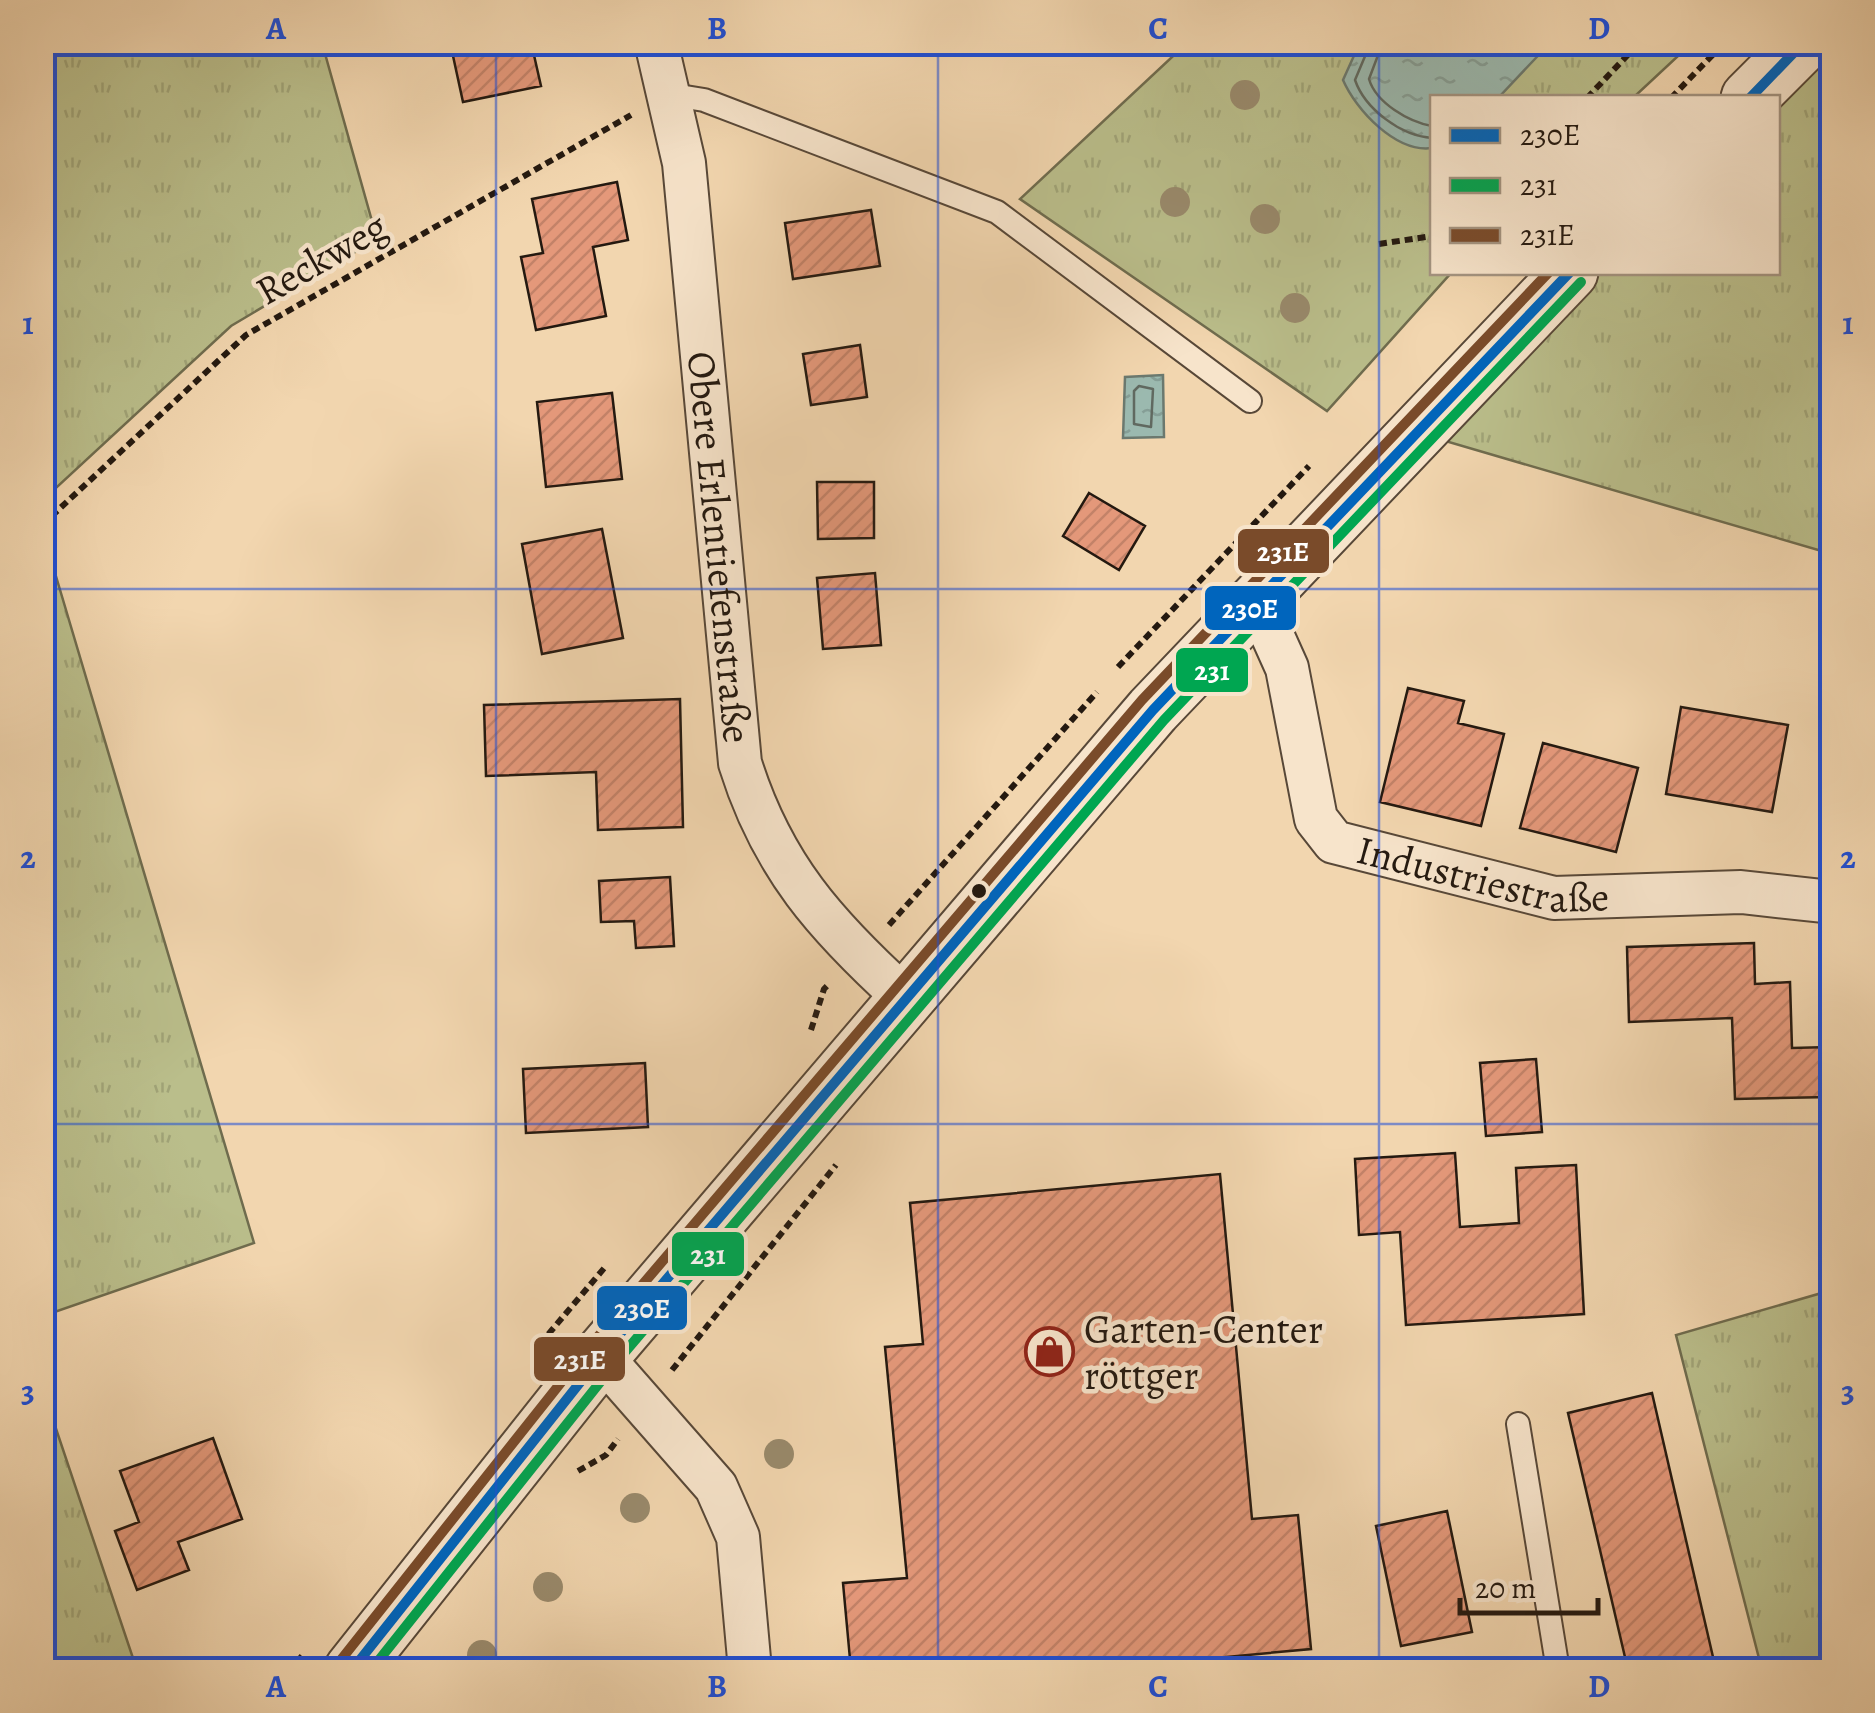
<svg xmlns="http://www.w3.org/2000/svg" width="1875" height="1713" font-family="Alegreya,serif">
  <defs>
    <pattern id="grass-tufts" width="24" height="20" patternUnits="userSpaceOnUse" patternTransform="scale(2.5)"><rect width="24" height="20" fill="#babe8b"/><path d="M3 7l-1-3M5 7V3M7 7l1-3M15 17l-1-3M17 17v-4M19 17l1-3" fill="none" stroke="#a0a377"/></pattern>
    <pattern id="water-ripples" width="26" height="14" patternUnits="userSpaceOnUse" patternTransform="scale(2.5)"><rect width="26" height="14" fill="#9bb9af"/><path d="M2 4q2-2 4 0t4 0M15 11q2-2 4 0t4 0" fill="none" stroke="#859e96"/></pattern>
    <pattern id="building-hatch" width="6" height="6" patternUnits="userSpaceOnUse" patternTransform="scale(2.5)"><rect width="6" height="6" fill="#e4987a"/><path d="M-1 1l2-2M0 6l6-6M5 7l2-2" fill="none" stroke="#c38268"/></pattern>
  </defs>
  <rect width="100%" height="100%" fill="#f2d6af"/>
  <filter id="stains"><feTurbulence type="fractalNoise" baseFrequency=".002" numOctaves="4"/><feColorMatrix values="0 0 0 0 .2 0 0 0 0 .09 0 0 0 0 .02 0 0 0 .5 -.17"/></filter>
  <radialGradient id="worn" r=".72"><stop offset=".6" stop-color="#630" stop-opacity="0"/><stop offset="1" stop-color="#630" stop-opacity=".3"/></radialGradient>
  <!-- grass -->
  <path fill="url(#grass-tufts)" stroke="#6f6c4e" stroke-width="2.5" d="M43 42 322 43 377 239 231 326 43 500Z
    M1187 43H1692L1634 97 1432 98V272L1451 273 1327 411 1020 199Z
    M1784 43H1832V554L1394 426 1549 273 1778 272V98Z
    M47 546 254 1243 43 1316 42 550Z
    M1832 1290V1670H1762L1676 1335Z
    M43 1390 137 1670H43Z"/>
  <!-- water -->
  <path fill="url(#water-ripples)" stroke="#6b796f" stroke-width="2.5" d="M1366 43V42L1550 43 1499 97 1432 98V148C1396 153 1356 110 1343 80L1357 49Z
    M1163 375 1164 437 1123 438 1125 377Z"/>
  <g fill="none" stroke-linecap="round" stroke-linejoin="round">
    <!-- shore -->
    <path stroke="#606960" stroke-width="2.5" d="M1371 42 1355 80C1365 109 1401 136 1432 138
      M1383 42 1369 79C1376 103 1409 122 1432 126
      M1139 386 1153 389 1151 427 1134 424V391Z"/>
  </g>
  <!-- building -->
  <path fill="url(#building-hatch)" stroke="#241910" stroke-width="2.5" d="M450 42H531L541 86 463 102Z
    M617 182 628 240 593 247 606 316 536 330 521 257 543 253 532 199Z
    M871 210 880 266 793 279 785 223Z
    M860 345 867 397 811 405 803 354Z
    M612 393 622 479 546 487 537 402Z
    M817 482H874V538L818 539Z
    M1089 493 1145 526 1119 570 1063 536Z
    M602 529 623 638 542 654 522 544Z
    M875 573 881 645 823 649 817 578Z
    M1408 688 1464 701 1458 723 1504 734 1481 826 1380 802Z
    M680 699 683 827 598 830 596 772 486 776 484 705Z
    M1681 707 1788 725 1772 812 1666 794Z
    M1543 743 1638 768 1616 852 1520 828Z
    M670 877 674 946 636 948 634 921 601 922 599 881Z
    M1754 943 1755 984 1790 982 1792 1048 1829 1047 1830 1097 1735 1099 1732 1018 1629 1022 1627 947Z
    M1536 1059 1542 1132 1486 1136 1480 1063Z
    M645 1063 648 1127 526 1133 523 1069Z
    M1455 1153 1460 1227 1519 1223 1516 1168 1576 1165 1584 1314 1406 1325 1400 1232 1359 1235 1355 1159Z
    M1220 1174 1252 1519 1298 1515 1311 1649 1087 1670H851L843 1583 907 1578 885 1347 923 1344 910 1203Z
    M1652 1393 1716 1670H1628L1568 1413Z
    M213 1438 242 1519 178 1542 189 1570 137 1590 115 1531 139 1522 120 1471Z
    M1447 1511 1472 1632 1401 1646 1376 1526Z"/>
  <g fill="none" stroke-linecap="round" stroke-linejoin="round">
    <defs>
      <path id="service" d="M667 94 704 100 997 212 1250 401
        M1518 1424 1558 1670"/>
      <g id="minor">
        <path id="s1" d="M656 42 684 163 740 763C772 866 826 926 904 997"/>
        <path id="s2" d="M1256 599 1287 668 1316 819 1334 842 1554 898 1741 892 1832 902"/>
        <path d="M601 1356 716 1487 738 1537 750 1670"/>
      </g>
      <path id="tertiary" d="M1749 98 1805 42
        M352 1670 601 1356 1153 710 1570 272"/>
    </defs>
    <!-- service casing -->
    <use href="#service" stroke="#584838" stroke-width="26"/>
    <!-- minor casing -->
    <use href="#minor" stroke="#584838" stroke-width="46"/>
    <!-- tertiary casing -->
    <use href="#tertiary" stroke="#584838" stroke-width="59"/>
    <!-- path -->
    <path stroke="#241910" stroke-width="6" stroke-dasharray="8 5" stroke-linecap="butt" d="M1587 98 1640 42
      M1671 98 1725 42
      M1379 244 1432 236
      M42 525 246 335 631 115
      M1118 667 1309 466
      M889 925 1097 692
      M811 1030 824 989 830 983
      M540 1344 606 1266
      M672 1370 836 1165
      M578 1471 606 1455 618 1439
      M290 1670 302 1656"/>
    <!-- service -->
    <use href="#service" stroke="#f7e4cb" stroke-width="22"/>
    <!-- minor -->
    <use href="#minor" stroke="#f7e4cb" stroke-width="42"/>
    <!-- tertiary -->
    <use href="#tertiary" stroke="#f7e4cb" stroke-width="55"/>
    <defs>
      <path id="bus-1" d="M1750 98 1804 42
        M352 1670 601 1356 1153 710 1570 272"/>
      <path id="bus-2" d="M371 1670 613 1366 1164 720 1581 282"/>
      <path id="bus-3" d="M340 1661 590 1346 1142 700 1549 272"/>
    </defs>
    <!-- bus-1 casing -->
    <use href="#bus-1" stroke="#f7e4cb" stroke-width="18"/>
    <!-- bus-2 casing -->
    <use href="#bus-2" stroke="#f7e4cb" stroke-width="18"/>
    <!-- bus-3 casing -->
    <use href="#bus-3" stroke="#f7e4cb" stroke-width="18"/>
    <!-- bus-1 -->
    <use href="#bus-1" stroke="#0065bd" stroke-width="10"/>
    <!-- bus-2 -->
    <use href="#bus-2" stroke="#00a651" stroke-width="10"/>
    <!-- bus-3 -->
    <use href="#bus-3" stroke="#7a4b2a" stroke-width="10"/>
  </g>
  <!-- trees -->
  <g fill="#998a6c">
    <circle cx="1245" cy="95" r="15"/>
    <circle cx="1175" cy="202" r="15"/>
    <circle cx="1265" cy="219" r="15"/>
    <circle cx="1295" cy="308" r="15"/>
    <circle cx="779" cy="1454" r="15"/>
    <circle cx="635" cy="1508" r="15"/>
    <circle cx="548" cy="1587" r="15"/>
    <circle cx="482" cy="1655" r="15"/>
  </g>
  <!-- grid -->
  <path fill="none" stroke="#1d4ed8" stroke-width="2.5" stroke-opacity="0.55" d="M496 42V1670M938 42V1670M1379 42V1670M42 589H1832M42 1124H1832"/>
  <!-- icons -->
  <defs>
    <symbol id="shop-ring" viewBox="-11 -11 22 22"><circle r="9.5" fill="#f7e4cb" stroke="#8f2418" stroke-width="1.5"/><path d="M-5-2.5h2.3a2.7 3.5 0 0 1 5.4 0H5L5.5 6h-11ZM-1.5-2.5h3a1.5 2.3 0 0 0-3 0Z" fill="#8f2418"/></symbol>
  </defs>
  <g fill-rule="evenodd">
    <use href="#shop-ring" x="1022" y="1324" width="55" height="55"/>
  </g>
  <!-- markers -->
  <circle fill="#241910" stroke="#f7e4cb" stroke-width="4" cx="979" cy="891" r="9"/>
  <g text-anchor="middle" stroke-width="9" stroke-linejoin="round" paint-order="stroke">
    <!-- street labels -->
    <g font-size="40" fill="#241910" stroke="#f7e4cb">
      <text transform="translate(321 258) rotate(-30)" y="14">Reckweg</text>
      <text dy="14" stroke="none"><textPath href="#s1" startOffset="510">Obere Erlentiefenstraße</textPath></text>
      <text dy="14" stroke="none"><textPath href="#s2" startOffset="412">Industriestraße</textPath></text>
    </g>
    <!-- poi labels -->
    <g font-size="40" fill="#241910" stroke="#f7e4cb" text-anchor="start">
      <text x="1084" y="1343">Garten-Center<tspan x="1084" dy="46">röttger</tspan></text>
    </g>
  </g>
  <g stroke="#f7e4cb" stroke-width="4">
    <rect x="1236" y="527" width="95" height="48" rx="10" fill="#7a4b2a"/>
    <rect x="1203" y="584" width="95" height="48" rx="10" fill="#0065bd"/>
    <rect x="1174" y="646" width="76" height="48" rx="10" fill="#00a651"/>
    <rect x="670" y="1230" width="76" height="48" rx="10" fill="#00a651"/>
    <rect x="595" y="1284" width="94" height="48" rx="10" fill="#0065bd"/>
    <rect x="532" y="1335" width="95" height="48" rx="10" fill="#7a4b2a"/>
  </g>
  <g font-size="28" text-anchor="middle" font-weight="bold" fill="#fff">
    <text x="1283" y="561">231E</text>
    <text x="1250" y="618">230E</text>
    <text x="1212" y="680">231</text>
    <text x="708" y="1264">231</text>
    <text x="642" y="1318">230E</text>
    <text x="580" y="1369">231E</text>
  </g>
  <!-- margin -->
  <rect width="1875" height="1713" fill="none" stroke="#f2d6af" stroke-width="110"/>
  <!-- legend -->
  <rect x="1430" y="95" width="350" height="180" fill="#f7e4cb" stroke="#a39380" stroke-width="2.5"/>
  <rect x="1450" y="128" width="50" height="15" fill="#0065bd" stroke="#a39380" stroke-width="2.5"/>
  <text x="1520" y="145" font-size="30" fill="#241910">230E</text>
  <rect x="1450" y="178" width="50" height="15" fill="#00a651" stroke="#a39380" stroke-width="2.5"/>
  <text x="1520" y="195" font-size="30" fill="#241910">231</text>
  <rect x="1450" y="228" width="50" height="15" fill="#7a4b2a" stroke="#a39380" stroke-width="2.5"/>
  <text x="1520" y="245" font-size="30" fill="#241910">231E</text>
  <!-- scale -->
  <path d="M1460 1598v15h138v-15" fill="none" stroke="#241910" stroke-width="5"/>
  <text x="1475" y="1598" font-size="30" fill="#241910" stroke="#f7e4cb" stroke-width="8" paint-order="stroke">20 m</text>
  <rect x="55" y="55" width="1765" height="1603" fill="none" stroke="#1d4ed8" stroke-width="4"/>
  <g font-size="32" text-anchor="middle" font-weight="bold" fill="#1d4ed8">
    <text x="276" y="39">A</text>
    <text x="717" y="39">B</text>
    <text x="1158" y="39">C</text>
    <text x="1599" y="39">D</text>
    <text x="28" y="334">1</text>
    <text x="1848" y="334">1</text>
    <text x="28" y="868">2</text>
    <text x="1848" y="868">2</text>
    <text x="28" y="1402">3</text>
    <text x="1848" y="1402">3</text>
    <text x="276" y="1697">A</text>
    <text x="717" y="1697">B</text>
    <text x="1158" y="1697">C</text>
    <text x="1599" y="1697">D</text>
  </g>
  <rect width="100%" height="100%" filter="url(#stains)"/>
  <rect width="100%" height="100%" fill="url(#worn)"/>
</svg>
